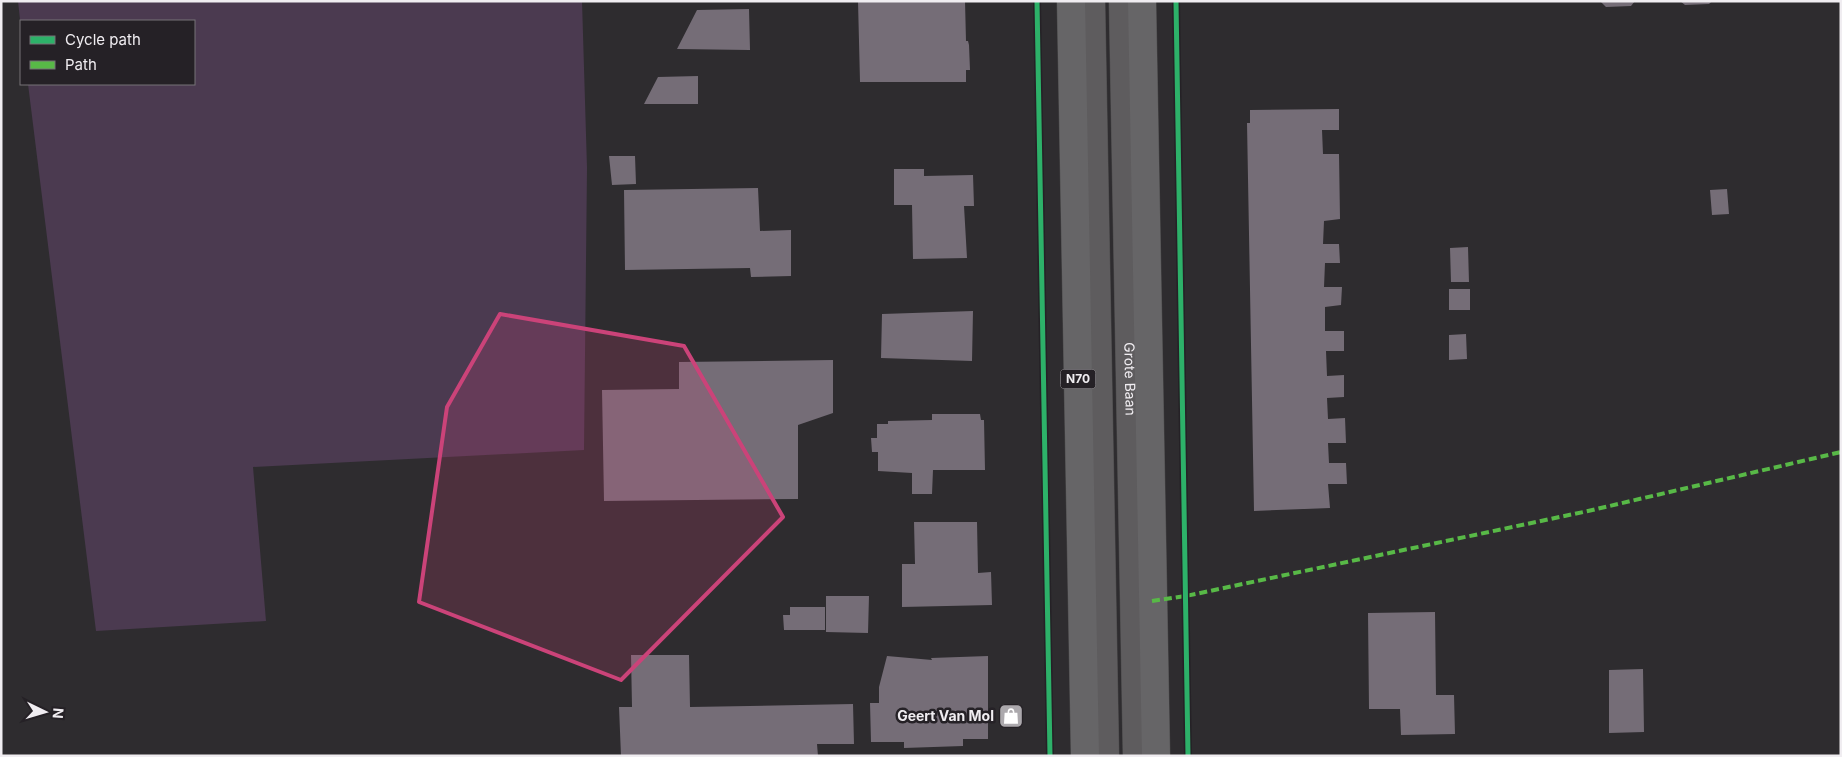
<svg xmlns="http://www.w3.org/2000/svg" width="1842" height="757" font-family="Inter,sans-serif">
  <rect width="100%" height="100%" fill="#2e2c2f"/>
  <!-- green -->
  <path fill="#4b3a50" d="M18 1H582L587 168 584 450 253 467 266 621 96 631 28 84H194V21H21V29Z"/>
  <!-- building -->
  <path fill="#756d77" d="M858 1H965L966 41H968L969 45 970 70H966V82H860Z
    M1600 1H1635L1631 6 1606 7Z
    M1680 1H1712L1709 4 1685 5Z
    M749 9 750 50 677 49 697 10Z
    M698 76V104H644L658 77Z
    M1339 109V130H1322L1323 154H1339L1340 219 1324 221 1323 244H1339L1340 263H1325L1324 287H1342L1341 305 1325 307V331H1344V351H1326L1327 376 1344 375V397L1327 398 1328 419 1345 418 1346 443H1328L1329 463H1346L1347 484H1328L1330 508 1254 511 1247 123H1250V110Z
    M609 156H635L636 184 612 185Z
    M894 169H924V176L973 175 974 206H964L967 258 913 259 912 205H894Z
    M758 188 760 231 791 230V276L751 277 750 268 625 270 624 190Z
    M1727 189 1729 214 1712 215 1710 190Z
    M1468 247 1469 282H1451L1450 248Z
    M1449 289H1470V310H1449Z
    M973 311 972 361 881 358 882 314Z
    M1466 334 1467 359 1449 360V335Z
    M833 360V413L798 425V499L604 501 602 390 679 389V362Z
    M932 414H980L981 420H984L985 470H933L932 494H912V473L878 471V452H872L871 438H877V424H888V421L932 420Z
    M914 522H977L978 573 991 572 992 605 902 607V564H915Z
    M826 596H869L868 633 826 632Z
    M790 607H825V630H784L783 615H790Z
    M1435 612 1436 695H1454L1455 734 1401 735 1400 709H1369L1368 613Z
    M631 655H689L690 707 853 704 854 744H817L818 756H621L619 707H632Z
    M887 656 932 660 931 658 988 656V739H963V746L904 748V742H871L870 703H879V687Z
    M1643 669 1644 732 1609 733V670Z"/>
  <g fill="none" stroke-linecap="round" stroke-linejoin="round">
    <defs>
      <g id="minor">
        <path d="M1091 1 1105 756"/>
        <path id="s1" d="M1123 1 1137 756"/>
      </g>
      <path id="major" d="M1071 1 1085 756
        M1142 1 1156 756"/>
    </defs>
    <!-- minor casing -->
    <use href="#minor" stroke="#494849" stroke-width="29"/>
    <!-- major casing -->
    <use href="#major" stroke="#494849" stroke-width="29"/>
    <!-- minor -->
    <use href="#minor" stroke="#5e5c5e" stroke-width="28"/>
    <!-- major -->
    <use href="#major" stroke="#666567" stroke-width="28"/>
    <!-- quiet -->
    <path stroke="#58b947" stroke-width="4" stroke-dasharray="8 4" stroke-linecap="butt" d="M1152 601 1186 596 1588 511 1841 452"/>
    <defs>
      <path id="cycleway" d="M1037 1 1050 756
        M1176 1 1188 756"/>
    </defs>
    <!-- cycleway casing -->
    <use href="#cycleway" stroke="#252126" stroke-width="8"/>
    <!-- cycleway -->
    <use href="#cycleway" stroke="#2db169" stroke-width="5"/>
  </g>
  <!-- marked area -->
  <path fill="#cb4379" fill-opacity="0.2" stroke="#cb4379" stroke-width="4" stroke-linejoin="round" d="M500 314 684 346 783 517 621 680 419 602 447 407Z"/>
  <!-- icons -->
  <defs>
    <symbol id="shop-square" viewBox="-11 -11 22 22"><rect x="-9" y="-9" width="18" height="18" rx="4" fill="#aca9ad" stroke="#252126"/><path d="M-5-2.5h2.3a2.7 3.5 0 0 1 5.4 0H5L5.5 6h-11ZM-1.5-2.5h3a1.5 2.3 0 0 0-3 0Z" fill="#fff"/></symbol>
  </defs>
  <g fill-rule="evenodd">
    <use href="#shop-square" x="997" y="702" width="28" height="28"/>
  </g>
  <g text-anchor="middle" stroke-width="5" stroke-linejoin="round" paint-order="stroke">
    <!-- shield labels -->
    <rect fill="#252126" stroke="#b3b0b4" stroke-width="1" x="1060.5" y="369.5" width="35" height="19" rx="4"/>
    <g font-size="12" font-weight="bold" fill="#f0edf1">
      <text x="1078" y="383">N70</text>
    </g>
    <!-- street labels -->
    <g font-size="14" fill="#f0edf1" stroke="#252126">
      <text dy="5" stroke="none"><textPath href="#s1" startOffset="378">Grote Baan</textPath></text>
    </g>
    <!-- poi labels -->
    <g font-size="14" font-weight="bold" fill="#f0edf1" stroke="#252126" text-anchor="end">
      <text x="994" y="721">Geert Van Mol</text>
    </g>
  </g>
  <!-- border -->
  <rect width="1842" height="757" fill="none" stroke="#f0edf1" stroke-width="5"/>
  <!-- legend -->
  <rect x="20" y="20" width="175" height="65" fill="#252126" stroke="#767377"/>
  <rect x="30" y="36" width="25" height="8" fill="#2db169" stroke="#767377"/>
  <text x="65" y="45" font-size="15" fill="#f0edf1">Cycle path</text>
  <rect x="30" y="61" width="25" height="8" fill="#58b947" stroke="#767377"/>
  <text x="65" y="70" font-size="15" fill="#f0edf1">Path</text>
  <!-- north arrow -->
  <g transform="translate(45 712) rotate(95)" stroke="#252126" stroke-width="4" paint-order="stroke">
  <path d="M0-4L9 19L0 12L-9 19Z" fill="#f0edf1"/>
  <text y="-8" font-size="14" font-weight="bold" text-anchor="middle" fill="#f0edf1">N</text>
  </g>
</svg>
